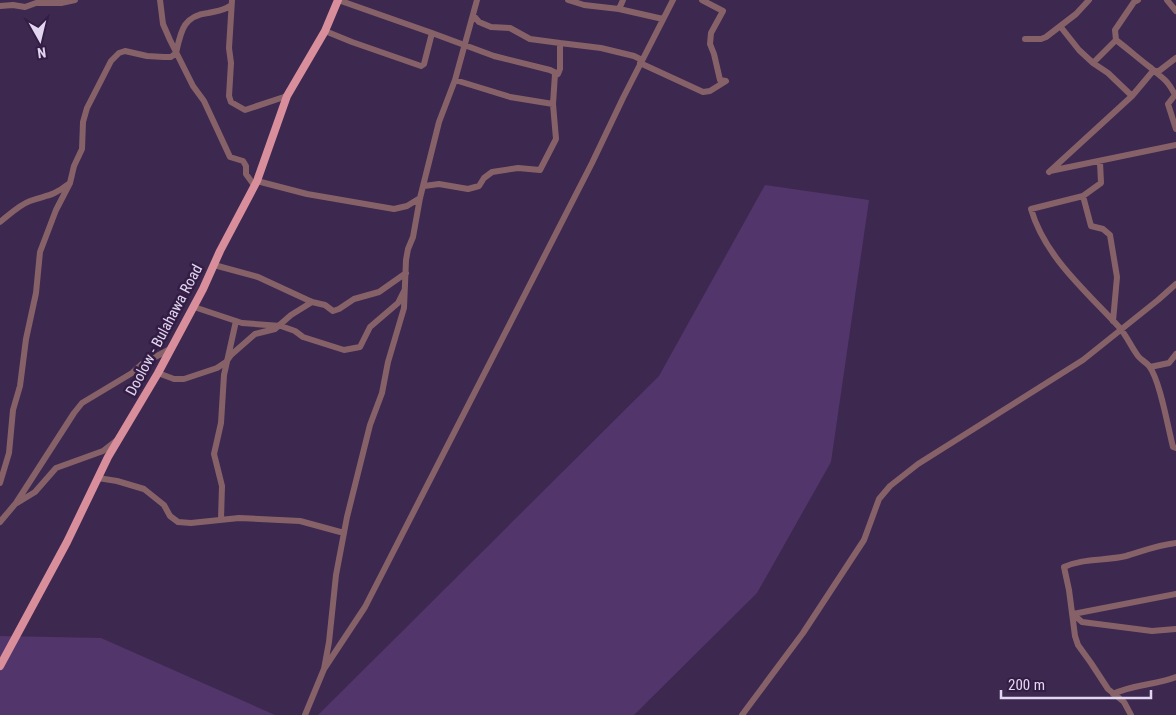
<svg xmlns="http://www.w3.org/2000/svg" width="1176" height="715" font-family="'Roboto Condensed',sans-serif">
  <rect width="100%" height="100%" fill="#3d2850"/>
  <!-- green -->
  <path fill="#52356a" d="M765 185 869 200 831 462 757 593 634 715H318L659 376Z
    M0 636 101 638 275 715H0Z"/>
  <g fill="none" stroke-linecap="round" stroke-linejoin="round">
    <!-- minor -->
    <path stroke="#866268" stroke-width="6" d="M160 0 163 24 170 40 193 86 204 101 230 157 243 161 246 166V174L254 185
      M232 0 229 48 231 63 229 96 231 102 245 110 287 96
      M338 0 432 33
      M568 0 584 5 619 9 663 19
      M1138 0 1134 2 1115 30 1116 40C1128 49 1139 59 1151 68 1163 79 1167 79 1175 95L1168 104 1176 129
      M1167 0 1176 11
      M0 6 13 5 25 7 36 3H61L75 0
      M619 9 623 0
      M473 15 479 22 491 27 510 28 530 39 560 43
      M1060 26 1079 50 1093 63 1108 73 1132 96
      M325 31 352 42 421 66 424 64 432 33 494 56 550 70 558 74 560 69V43L601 48 634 56 642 60
      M1025 39H1041L1046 37 1076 14 1089 0
      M640 63 703 92 710 91 726 81 720 80 714 54 710 44 711 33 723 11 702 0
      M1093 63 1116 40
      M455 80 510 97 553 104 555 74
      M1100 162 1101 183 1083 196 1091 226 1103 229 1110 235 1117 277 1113 321
      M1050 171 1176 145
      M1049 172 1132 96 1153 71H1159L1176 58
      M257 181 307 194 394 209 407 206 420 198
      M424 186 439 184 468 189 479 186 484 178 492 172 518 168 540 170 556 139 553 104
      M1083 196 1031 209C1045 257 1086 291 1119 327 1127 336 1131 347 1138 356 1141 360 1146 362 1149 366 1160 380 1168 428 1173 447L1176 448
      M0 222C9 215 19 205 30 201 46 195 52 197 67 185
      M214 265 258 277 312 302 325 305 333 311 339 309 354 299 379 292 406 273
      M194 307 242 323 281 326 295 331 303 337 344 350 360 347 370 327 398 303 404 291
      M1150 367 1169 363 1176 354
      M158 373 174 379H184L217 368 226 362 231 355 255 334 275 329 291 315 312 302
      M98 478 117 481 144 489 164 505 170 516 178 522 191 523 239 518 300 521 344 533
      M0 483 9 453 13 410 20 386 26 339 36 293 40 252 56 210 70 183 74 166 82 149 83 122 87 108 111 61 119 53 125 51 147 56 164 57H171L176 53C181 31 183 16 208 13 216 11 223 11 230 6
      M17 503 35 492 56 468 103 451 117 440
      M221 519 222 486 214 454 221 423 224 375 236 321
      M0 522 16 503 74 413 82 403 132 373 142 364 172 348
      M1073 614 1082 622 1152 631 1176 629
      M1073 614 1176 594
      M324 669 365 607 592 163 623 98 673 0
      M1113 694C1134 684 1156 685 1176 677
      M305 715 324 669 329 642 336 575 347 517 370 425 382 393 388 362 404 308 406 260 408 249 413 237 420 198 439 122 455 80 477 0
      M742 715 803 633 864 540 879 499 890 486 918 464 1083 360 1158 300 1176 284
      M1131 715 1124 702 1108 689 1091 663 1078 645 1075 636 1069 590 1064 567C1083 558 1105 561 1126 556 1143 551 1158 545 1176 543"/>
    <!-- major -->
    <path stroke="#d88e9b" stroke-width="8" d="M0 666 67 542 108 457 158 373 203 289 220 251 257 181 287 96 325 31 338 0"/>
  </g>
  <g text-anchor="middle" stroke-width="5" stroke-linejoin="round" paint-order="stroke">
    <!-- street labels -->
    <g font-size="15" fill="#e2d5ef" stroke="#331d44">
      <text transform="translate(164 330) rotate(-62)" y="5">Doolow - Bulahawa Road</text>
    </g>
  </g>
  <!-- north arrow -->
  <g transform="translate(40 40) rotate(172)" stroke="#331d44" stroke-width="4" paint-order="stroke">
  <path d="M0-4L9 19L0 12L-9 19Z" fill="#e2d5ef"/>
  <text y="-8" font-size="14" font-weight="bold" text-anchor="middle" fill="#e2d5ef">N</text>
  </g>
  <!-- scale -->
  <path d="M1001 690v8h150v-8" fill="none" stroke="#e2d5ef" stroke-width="2.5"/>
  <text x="1008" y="690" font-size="15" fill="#e2d5ef" stroke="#331d44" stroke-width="4" paint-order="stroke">200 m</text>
</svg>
